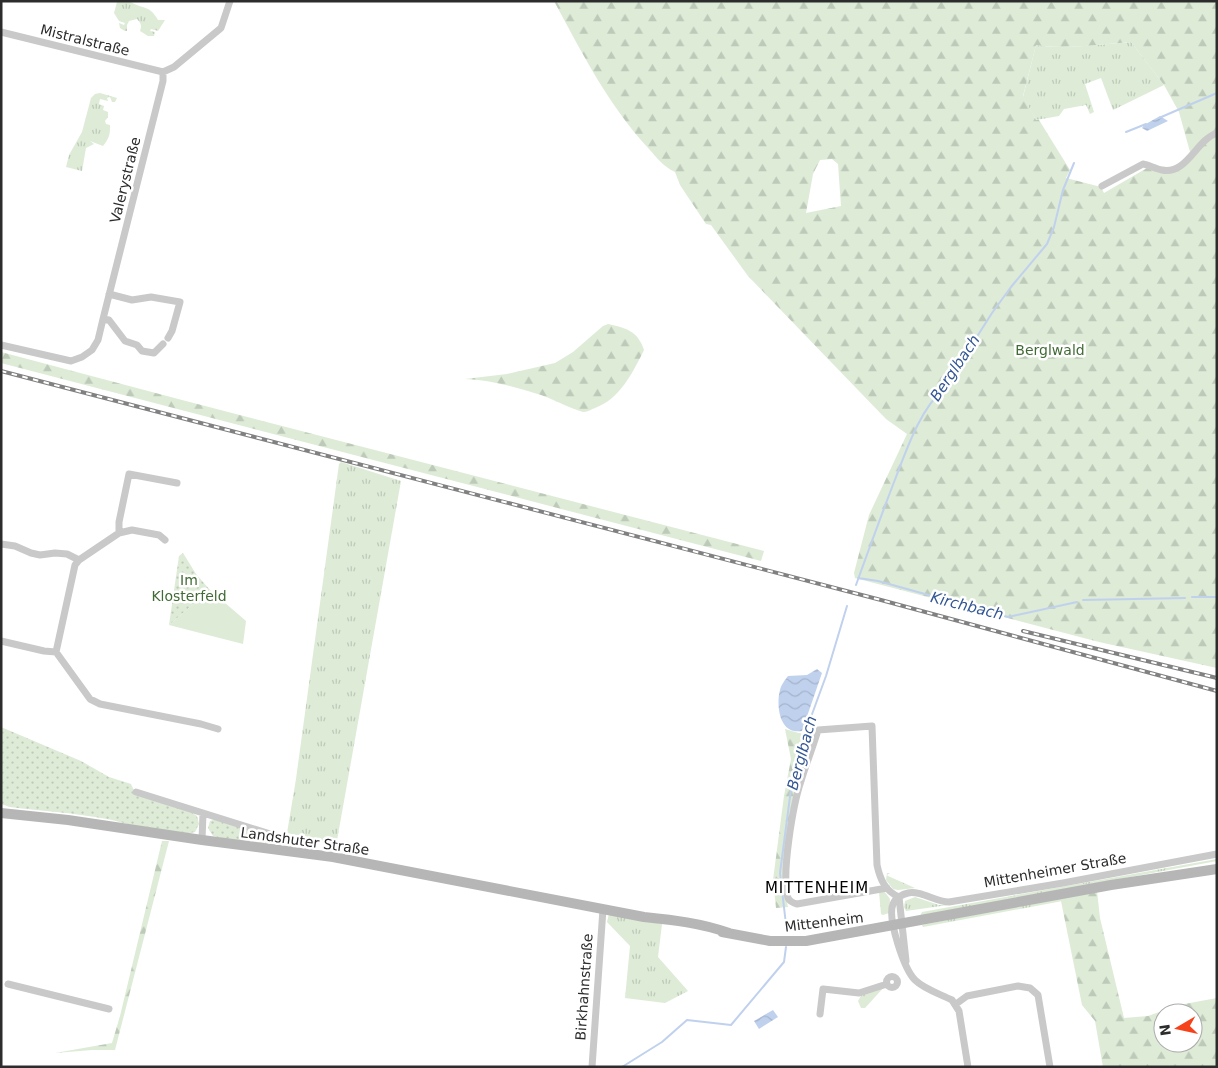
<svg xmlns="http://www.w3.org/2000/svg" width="1218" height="1068" font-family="'DejaVu Sans',sans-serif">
  <defs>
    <pattern id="grass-tufts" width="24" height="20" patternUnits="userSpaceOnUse" patternTransform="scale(1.25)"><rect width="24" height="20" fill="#ddebd7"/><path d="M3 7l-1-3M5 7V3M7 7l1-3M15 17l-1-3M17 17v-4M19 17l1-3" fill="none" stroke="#becab9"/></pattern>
    <pattern id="forest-firs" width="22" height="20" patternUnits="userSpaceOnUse" patternTransform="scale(1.25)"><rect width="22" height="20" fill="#ddebd7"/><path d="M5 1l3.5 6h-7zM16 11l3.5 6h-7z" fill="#becab9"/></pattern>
    <pattern id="park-dots" width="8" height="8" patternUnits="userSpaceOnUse" patternTransform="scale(1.25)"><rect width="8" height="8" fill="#ddebd7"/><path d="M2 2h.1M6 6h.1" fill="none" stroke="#becab9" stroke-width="1.8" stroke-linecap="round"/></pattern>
    <pattern id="water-waves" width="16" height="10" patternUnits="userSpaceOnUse" patternTransform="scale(1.25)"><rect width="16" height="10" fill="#c0d1ee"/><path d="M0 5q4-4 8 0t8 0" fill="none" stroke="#a5b4cc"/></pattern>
  </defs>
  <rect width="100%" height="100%" fill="#fff"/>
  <!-- grass -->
  <path fill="url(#grass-tufts)" d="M129 1C143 10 149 4 158 20H165L158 31 151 29 150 31 155 32 154 36H148L140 31C142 26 141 23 137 19L129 21 127 25V31H125L120 28 119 23 124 25 125 23 119 21 114 13 117 2Z
    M1131 42 1164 85 1113 110 1101 78 1085 84 1094 112 1090 114 1086 105 1064 109 1059 116 1036 120 1023 97 1036 45C1068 50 1099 44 1131 42Z
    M100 93 117 98 115 102H112L110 97 107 98 108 101 100 99 99 104 104 106 103 110 108 112V117L105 121 106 124 110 125C110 134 110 137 103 146L90 141 94 144 86 148 82 171 66 167 69 155 82 132 91 98 95 94Z
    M341 462 401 481 336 846 311 838 287 833 296 779 339 464Z
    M1217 859V861L920 916 922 912Z
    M887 873H890L887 875 888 876 915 888 898 890 893 889 886 880Z
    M884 891 890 899 889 913 883 915 881 914 879 892Z
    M1082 892 1073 899 923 927 922 925Z
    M915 897 939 905H948L906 911 904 907 905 901Z
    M609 914 662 924 658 957 688 991 665 1003 625 998 630 946 607 922Z
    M885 986 865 1008H861L858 1001 862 994Z"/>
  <!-- forest -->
  <path fill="url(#forest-firs)" fill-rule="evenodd" d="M554 1H1217V668L1099 642 855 578 854 573 869 515 907 434 886 419 748 276 711 225 706 224 680 185 675 172C664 167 657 158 649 149 609 106 582 53 554 1ZM1131 42 1164 85 1179 112 1192 159 1160 172 1147 168 1104 193 1101 187 1066 178 1070 170 1039 120H1036L1023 96 1036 45C1068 50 1099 44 1131 42ZM832 159 838 164 841 206 806 213 813 174 820 160Z
    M608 324C626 328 638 331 644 350 633 372 620 399 595 408 592 409 587 412 584 412 576 411 550 398 541 395 516 387 491 380 465 379L507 374 555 363 573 352 603 326Z
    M1 352 182 400 764 551 761 561 1 363Z
    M785 729 812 737 802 767 784 888 788 907 776 908 773 880 784 796 791 759Z
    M162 841H169L115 1050H92L55 1053 112 1043 120 1016Z
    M1097 891 1100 918 1124 1018 1148 1016 1179 1005 1217 998V1067H1103L1095 1021 1082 1005 1060 896ZM1163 1013H1193V1043H1163Z"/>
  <!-- park -->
  <path fill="url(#park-dots)" d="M183 553 196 574 210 590 169 625 179 556Z
    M1 727 81 761 109 777 131 784 136 795 191 812 197 816 199 824 195 832C170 839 132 824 107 819 75 813 42 811 10 807L1 804Z
    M216 819 294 844 293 847 225 839 213 836 208 828 210 821Z"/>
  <!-- pitch -->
  <path fill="#ddebd7" d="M210 590 246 621 243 644 169 625Z"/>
  <!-- water -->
  <path fill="url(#water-waves)" d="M1160 116 1168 121 1147 131 1142 128 1144 125Z
    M817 669 822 673 802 731C779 735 776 705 780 690 781 685 785 680 788 676L807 675Z
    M773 1010 778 1017 759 1029 754 1021Z"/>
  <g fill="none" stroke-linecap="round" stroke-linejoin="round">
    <!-- stream -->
    <path stroke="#c0d1ee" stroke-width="2" d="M1159 118 1217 93
      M1126 132 1146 124
      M858 578 878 581 1008 617 1077 602
      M856 585C869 549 882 513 896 477 908 446 920 410 945 387L992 313 1011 287 1047 244 1054 227 1063 190 1074 163
      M1192 597H1217
      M1083 600 1185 598
      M787 933 780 873 793 774 800 747 826 676 847 606
      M622 1067 662 1042 687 1020 731 1025 784 962 786 947"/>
    <!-- street -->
    <path stroke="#c9c9c9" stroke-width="7" d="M1 32 163 72
      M163 72 174 67 221 28 230 1
      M1102 186 1143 164C1149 165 1156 169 1162 170 1187 175 1196 140 1217 133
      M109 294 132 300 151 297 180 302 172 331 168 338
      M103 319 109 320 125 341 137 345 142 351 154 353 163 344
      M1 345 71 361 82 357 92 350 98 340 103 319 163 81V72
      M119 533V522L129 474 177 483
      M1 544 15 546 31 553 40 555 55 553 67 554 79 560
      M79 560 119 533 132 530 159 535 165 540
      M1 641 44 651 56 652
      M56 652 90 699 100 704 201 724 218 729
      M56 652 75 565 79 560
      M872 726 818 730C813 747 806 764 801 781 793 805 781 874 788 898 790 902 793 903 797 904L887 888
      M872 726 877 865C880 879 885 891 899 897
      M136 792 302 844 308 841
      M202 840 203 813
      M899 897 906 961
      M886.5 982a5.5 5.5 0 1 1 11 0a5.5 5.5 0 1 1-11 0Z
      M8 984 109 1009
      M956 1004 967 996 1018 986 1030 988 1038 995 1050 1067
      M820 1014 823 989 859 993 887 984
      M592 1067 603 909
      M968 1067 959 1011 952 1000C940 994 924 989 915 980 904 969 887 918 893 904 895 898 903 894 908 893 920 890 936 902 949 902L1063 883 1217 854"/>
    <!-- secondary -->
    <path stroke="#b6b6b6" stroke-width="10" d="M1 813 68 820 202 840 333 857 644 917C673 920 701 923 729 933
      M722 932 770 941H806L1111 885 1217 869"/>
    <defs>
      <path id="rail" d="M1 371 881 600 1217 691
        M1023 631 1217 678"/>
    </defs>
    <!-- rail casing -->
    <use href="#rail" stroke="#818181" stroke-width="4"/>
    <!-- rail -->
    <use href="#rail" stroke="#fff" stroke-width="2" stroke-dasharray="5.5" stroke-linecap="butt"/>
  </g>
  <g text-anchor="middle" stroke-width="5" stroke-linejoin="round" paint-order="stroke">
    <!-- street labels -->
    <g font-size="14" fill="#2c2c2c" stroke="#fff">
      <text transform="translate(85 40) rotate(14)" y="5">Mistralstraße</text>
      <text transform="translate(125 180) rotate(-76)" y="5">Valerystraße</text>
      <text transform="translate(305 841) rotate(8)" y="5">Landshuter Straße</text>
      <text transform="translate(1055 870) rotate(-10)" y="5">Mittenheimer Straße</text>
      <text transform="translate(824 922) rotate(-7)" y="5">Mittenheim</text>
      <text transform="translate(584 987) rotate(-86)" y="5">Birkhahnstraße</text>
    </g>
    <!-- park labels -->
    <g font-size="14" fill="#416b35" stroke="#fff">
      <text x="1050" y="355">Berglwald</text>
      <text x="189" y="585">Im<tspan x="189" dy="16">Klosterfeld</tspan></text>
    </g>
    <!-- water labels -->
    <g font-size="15" font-style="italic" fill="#335694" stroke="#fff">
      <text transform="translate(955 368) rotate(-56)" y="5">Berglbach</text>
      <text transform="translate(967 606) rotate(14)" y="5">Kirchbach</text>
      <text transform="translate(802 753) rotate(-75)" y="5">Berglbach</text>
    </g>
    <!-- neighbourhood labels -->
    <g font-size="15" letter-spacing="1" fill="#000" stroke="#fff">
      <text x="817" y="893">MITTENHEIM</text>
    </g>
  </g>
  <!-- border -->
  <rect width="1218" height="1068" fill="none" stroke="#2c2c2c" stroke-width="5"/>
  <!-- north arrow -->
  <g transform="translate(1178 1028) rotate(261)"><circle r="24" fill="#ffffff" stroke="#ababab"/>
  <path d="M0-4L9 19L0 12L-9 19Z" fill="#f5421b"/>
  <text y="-8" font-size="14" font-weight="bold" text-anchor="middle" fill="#2c2c2c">N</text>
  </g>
</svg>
